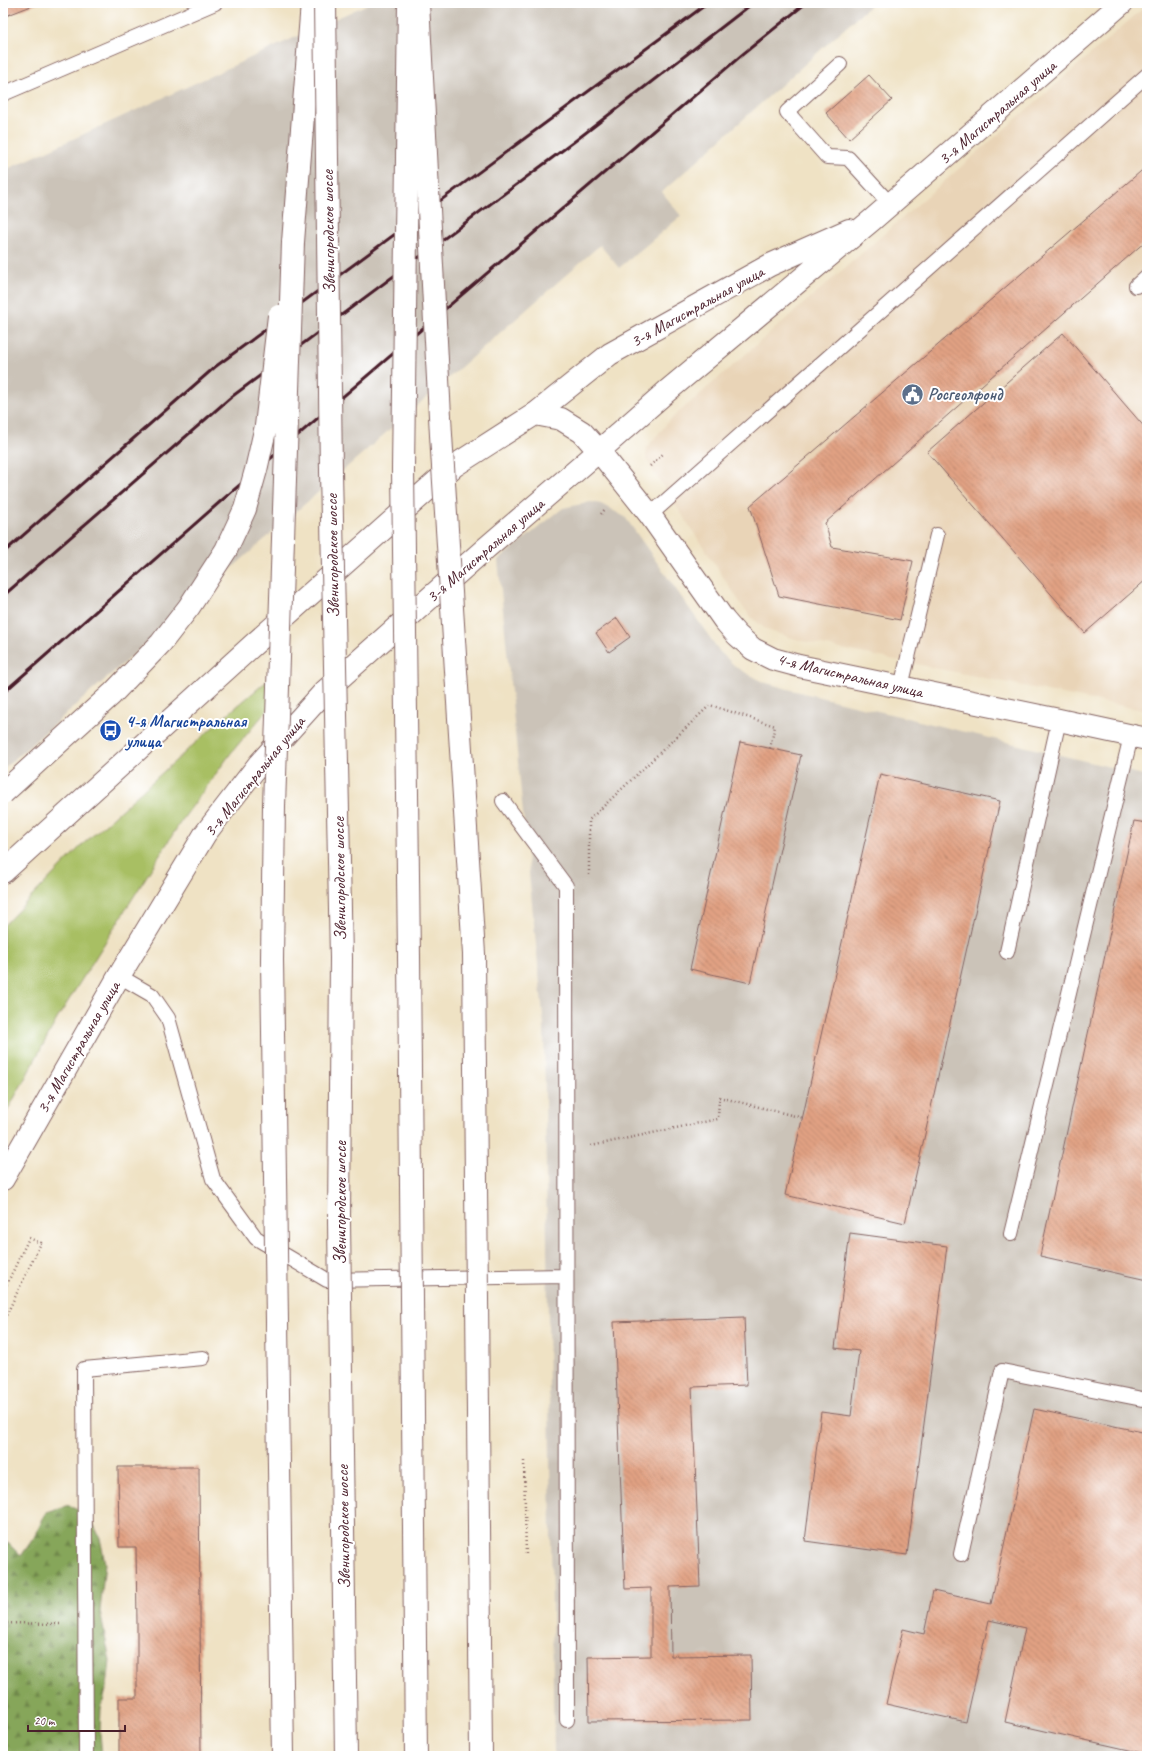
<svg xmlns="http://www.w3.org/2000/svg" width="1150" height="1759" font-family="Caveat,sans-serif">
  <defs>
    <pattern id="forest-firs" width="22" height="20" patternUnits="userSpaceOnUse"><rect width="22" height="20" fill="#86a65a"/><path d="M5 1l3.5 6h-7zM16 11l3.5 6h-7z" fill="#70874b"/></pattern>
    <pattern id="building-back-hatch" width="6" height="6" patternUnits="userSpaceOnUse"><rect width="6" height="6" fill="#e1a183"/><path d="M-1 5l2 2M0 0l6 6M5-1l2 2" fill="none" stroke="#b8836b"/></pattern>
  </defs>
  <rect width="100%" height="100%" fill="#fff"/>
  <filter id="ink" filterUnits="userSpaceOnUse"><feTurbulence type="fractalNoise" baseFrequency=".025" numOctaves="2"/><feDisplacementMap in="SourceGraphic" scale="8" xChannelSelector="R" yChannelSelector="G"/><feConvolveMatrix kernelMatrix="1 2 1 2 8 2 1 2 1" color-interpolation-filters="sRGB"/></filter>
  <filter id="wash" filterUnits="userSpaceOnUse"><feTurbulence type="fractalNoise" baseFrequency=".012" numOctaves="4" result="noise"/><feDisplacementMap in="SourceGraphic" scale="16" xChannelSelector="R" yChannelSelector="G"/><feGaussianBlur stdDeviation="0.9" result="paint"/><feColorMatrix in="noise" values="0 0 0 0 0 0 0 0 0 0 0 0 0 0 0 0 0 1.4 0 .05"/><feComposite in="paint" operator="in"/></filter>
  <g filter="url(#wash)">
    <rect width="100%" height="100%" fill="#efe2c4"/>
    <!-- built -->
    <path fill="#e9d4b7" d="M1147 5V711L802 641 767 630 753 619 743 607 650 466 646 459V448L670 420Z"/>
    <!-- industrial -->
    <path fill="#cbc3b8" d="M370 3H873L662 192 681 216 619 268 600 245 3 769V171Z
      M591 502 601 504 625 517 720 652 737 668 763 682 795 691 1147 776V1756H554L544 1025 498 560 563 508Z"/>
    <!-- green -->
    <path fill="#a8bf64" stroke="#796f48" d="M267 681 272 687 274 702 231 753 180 823 57 1019 3 1119V926L82 845 223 718Z"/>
    <!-- forest -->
    <path fill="url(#forest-firs)" stroke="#686242" d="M69 1505 90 1517 100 1538 105 1563 100 1611 110 1661 107 1686 101 1709 100 1733 102 1756H3V1538L21 1556 35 1536 46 1512Z"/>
    <g id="blocks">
      <!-- building -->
      <path fill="url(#building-back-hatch)" d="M3 3H39L3 17Z
        M869 75 892 100 849 139 826 113Z
        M1147 166V240L825 523 832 547 913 561 900 620 779 596 750 506Z
        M1063 333 1147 430V579L1085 633 927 452Z
        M617 618 630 637 609 652 596 633Z
        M740 742 801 755 750 983 690 969Z
        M880 774 1000 801 905 1223 785 1195Z
        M1134 821 1147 823V1280L1040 1256Z
        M850 1233 947 1246 907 1555 805 1541 821 1412 851 1416 859 1351 835 1348Z
        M744 1317 747 1385 692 1387 700 1586 670 1587 671 1656 751 1655 752 1720 589 1721 588 1657 651 1656V1588L625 1589 614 1322Z
        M1034 1409 1147 1433V1754L1005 1722 1025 1628 989 1620 966 1722 886 1704 903 1629 924 1634 933 1591 991 1604Z
        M118 1467H199L201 1756H119V1698H137V1623L136 1547H119Z"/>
    </g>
  </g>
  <g filter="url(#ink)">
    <use href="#blocks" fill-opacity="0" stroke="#846361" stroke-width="1"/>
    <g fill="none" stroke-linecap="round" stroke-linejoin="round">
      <defs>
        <path id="service" d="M840 64 787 112 827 157 848 158 890 204
          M3 94 215 3
          M1136 286 1147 276
          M650 515 1147 75
          M901 687 937 535
          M503 801 566 886 567 1720
          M1007 952 1059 720
          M119 976 152 995 168 1018 213 1179 256 1238 327 1280 566 1276
          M1011 1234 1131 736
          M961 1554 1002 1371 1147 1400
          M86 1756 84 1369 203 1358"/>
        <path id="minor" d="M535 414 610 354 770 265 849 230
          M599 451 666 392 872 220 1122 3"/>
        <path id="tertiary" d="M3 872 253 645 454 466 535 414 561 419 582 432 599 451 650 515 724 620 737 635 753 649 773 659 799 666 1059 720 1147 739
          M3 1179 119 976 205 834 259 764 324 692 486 548 599 451"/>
        <path id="secondary" d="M293 242 312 3"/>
      </defs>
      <!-- service casing -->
      <use href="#service" stroke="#846361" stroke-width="16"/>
      <!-- minor casing -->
      <use href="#minor" stroke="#846361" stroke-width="24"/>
      <!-- tertiary casing -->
      <use href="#tertiary" stroke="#846361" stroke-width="24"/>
      <!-- secondary casing -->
      <use href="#secondary" stroke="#846361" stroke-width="24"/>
      <!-- path -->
      <path stroke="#846361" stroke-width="2.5" stroke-dasharray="1 3" stroke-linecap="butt" d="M650 466 663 454
        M601 514 606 508
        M589 875V820L710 705 775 726 770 748
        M591 1146 718 1119 719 1097 803 1118
        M3 1292 29 1238 41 1243 3 1322
        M524 1461 526 1556
        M3 1623 60 1624"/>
      <!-- service -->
      <use href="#service" stroke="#fff" stroke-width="14"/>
      <!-- minor -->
      <use href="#minor" stroke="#fff" stroke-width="22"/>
      <!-- tertiary -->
      <use href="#tertiary" stroke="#fff" stroke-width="22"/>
      <!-- secondary -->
      <use href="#secondary" stroke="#fff" stroke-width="22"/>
      <!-- rail -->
      <path stroke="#4a1f2b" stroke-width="3" d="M3 553 215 367 708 3
        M3 596 230 398 575 141 753 3
        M3 693 221 501 743 54 806 3"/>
      <defs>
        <path id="secondary-bridge" d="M418 3 441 435 474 954 481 1756
          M3 793 112 694 161 643 189 607 226 550 245 509 256 470 266 426 279 316
          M283 1756 272 960 274 806 293 242"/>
        <path id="primary-bridge" d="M325 3 331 471 341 958 339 1221 346 1756
          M409 3 403 469 409 956 416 1756"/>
      </defs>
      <!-- secondary-bridge casing -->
      <use href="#secondary-bridge" stroke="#846361" stroke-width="24" stroke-linecap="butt"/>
      <!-- primary-bridge casing -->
      <use href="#primary-bridge" stroke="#846361" stroke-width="24" stroke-linecap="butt"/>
      <!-- secondary-bridge -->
      <use href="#secondary-bridge" stroke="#fff" stroke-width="22"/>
      <!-- primary-bridge -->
      <use href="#primary-bridge" stroke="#fff" stroke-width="22"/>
    </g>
  </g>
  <!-- icons -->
  <defs>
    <symbol id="civic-disc" viewBox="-11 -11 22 22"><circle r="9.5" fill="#5c6f8a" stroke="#fff"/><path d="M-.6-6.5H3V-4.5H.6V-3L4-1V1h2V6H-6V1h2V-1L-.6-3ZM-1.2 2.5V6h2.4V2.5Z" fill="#fff"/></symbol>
    <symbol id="bus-disc" viewBox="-11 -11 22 22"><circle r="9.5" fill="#1a4fb4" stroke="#fff"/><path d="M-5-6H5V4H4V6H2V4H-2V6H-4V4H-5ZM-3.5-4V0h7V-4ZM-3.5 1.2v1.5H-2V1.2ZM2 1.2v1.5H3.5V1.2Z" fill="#fff"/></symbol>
  </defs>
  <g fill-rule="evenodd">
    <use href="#civic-disc" x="900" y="382" width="25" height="25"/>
    <use href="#bus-disc" x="98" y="718" width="25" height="25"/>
  </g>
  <g text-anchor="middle" stroke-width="4" stroke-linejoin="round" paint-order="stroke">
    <!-- street labels -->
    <g font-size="17" fill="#4a1f2b" stroke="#fff">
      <text transform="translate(997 112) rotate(-41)" y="6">3-я Магистральная улица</text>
      <text transform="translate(328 232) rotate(-91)" y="6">Звенигородское шоссе</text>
      <text transform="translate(697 306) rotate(-29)" y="6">3-я Магистральная улица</text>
      <text transform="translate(485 550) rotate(-41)" y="6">3-я Магистральная улица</text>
      <text transform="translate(332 556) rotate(-91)" y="6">Звенигородское шоссе</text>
      <text transform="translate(850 675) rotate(13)" y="6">4-я Магистральная улица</text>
      <text transform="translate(254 776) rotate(-51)" y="6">3-я Магистральная улица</text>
      <text transform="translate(339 879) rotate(-91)" y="6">Звенигородское шоссе</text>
      <text transform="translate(78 1047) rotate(-60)" y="6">3-я Магистральная улица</text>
      <text transform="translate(340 1203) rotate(-90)" y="6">Звенигородское шоссе</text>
      <text transform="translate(343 1527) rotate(-91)" y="6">Звенигородское шоссе</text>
    </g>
    <!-- service labels -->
    <g font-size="17" font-weight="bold" fill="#4e5e75" stroke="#fff" text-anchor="start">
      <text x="928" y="400">Росгеолфонд</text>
    </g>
    <!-- transit labels -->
    <g font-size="17" font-weight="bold" fill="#164399" stroke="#fff" text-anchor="start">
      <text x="126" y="727">4-я Магистральная<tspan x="126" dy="20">улица</tspan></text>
    </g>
  </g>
  <!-- margin -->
  <rect width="1150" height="1759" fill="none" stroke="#fff" stroke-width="16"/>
  <!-- scale -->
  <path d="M28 1725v6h97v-6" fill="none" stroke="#4a1f2b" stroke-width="2"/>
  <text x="34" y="1725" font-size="12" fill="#4a1f2b" stroke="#ffffff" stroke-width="3" paint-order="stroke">20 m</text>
</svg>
